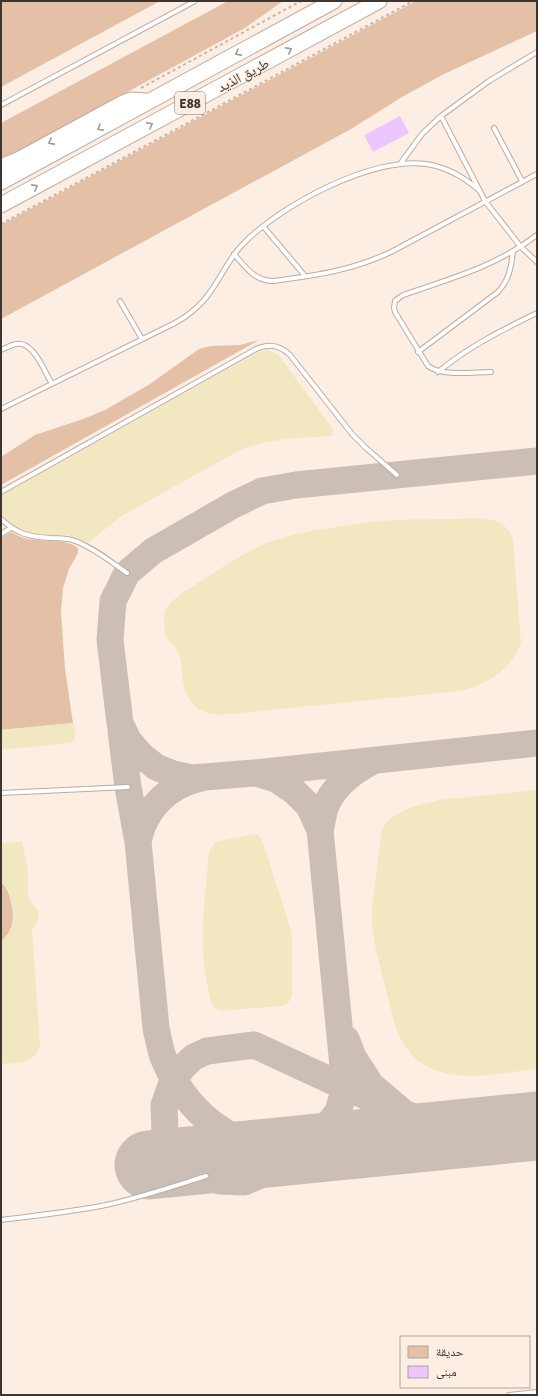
<svg xmlns="http://www.w3.org/2000/svg" width="538" height="1396" font-family="Signika,'Noto Naskh Arabic',sans-serif">
  <rect width="100%" height="100%" fill="#fdeee4"/>
  <!-- green -->
  <path fill="#e4c0a7" d="M1 1H160L1 87Z
    M228 1H283L245 28 13 154 1 159V123Z
    M416 1H537V31L442 75 402 97 351 129 1 319V225Z
    M259 340 1 485V457L35 435 83 419 105 410 150 384 199 349 211 346 240 345Z
    M11 532C16 535 22 538 28 539 44 542 65 538 78 548V553L69 569 63 588 61 612 65 669 73 723 1 730V538Z
    M1 882C7 887 9 894 11 901 15 917 14 930 1 942Z"/>
  <!-- sand -->
  <path fill="#f1e8c2" d="M266 350 273 352 280 357 333 429 332 436C302 438 271 438 242 449L123 515 88 543 68 535 46 536 25 532 15 527 1 515V495L257 353Z
    M453 519C475 519 506 513 513 540L521 642C513 669 486 685 460 691L220 715C192 713 183 697 182 671 181 664 181 657 177 650 175 646 170 643 167 639 164 635 164 617 165 612 169 599 190 588 201 581 224 566 249 549 275 540 293 534 310 531 329 528 351 525 373 521 395 520 414 519 434 519 453 519Z
    M73 723C75 731 78 738 70 743L1 750V730Z
    M537 790V1069C484 1075 421 1092 396 1029L376 950 372 928V906L382 829C393 810 419 805 439 800Z
    M254 834 258 835 262 840 290 927 292 940V996L288 1003 282 1006 220 1011C210 1007 210 997 208 988 198 943 205 898 209 852L211 848 216 842Z
    M22 842 28 869V898L38 910 39 914 38 921 32 930 40 1045C35 1065 17 1063 1 1064V942L11 930 14 917 8 890 1 882V843Z"/>
  <g fill="none" stroke-linecap="round" stroke-linejoin="round">
    <!-- taxiway -->
    <path stroke="#cbbeb5" stroke-width="27" d="M537 461 296 485 262 491 233 505 153 551 127 573 113 601 110 640 120 723 128 740 141 755 156 767 173 774 192 778 254 773 537 743
      M121 731 128 787 138 842 156 1028C158 1037 160 1048 163 1057 182 1103 217 1138 267 1148 276 1150 287 1149 297 1150
      M256 773 276 779 294 791 309 806 320 830 345 1087 338 1112 321 1133 270 1171 244 1182 220 1181 206 1176 184 1161 175 1153 165 1132 164 1105 173 1080 184 1066 194 1057 207 1051 254 1045 345 1087 404 1113
      M320 830C322 823 323 815 325 808 333 786 352 772 371 762
      M138 842C140 835 141 827 145 821 156 798 177 783 201 778
      M346 1039 353 1057 371 1085 404 1113 440 1127 475 1132"/>
    <!-- runway -->
    <path stroke="#cbbeb5" stroke-width="69" d="M149 1165 537 1126"/>
  </g>
  <!-- building -->
  <path fill="#edc6fe" d="M400 116 409 133 373 152 364 135Z"/>
  <g fill="none" stroke-linecap="round" stroke-linejoin="round">
    <defs>
      <path id="lane" d="M1 105 195 1
        M441 116 485 201 521 247 537 262
        M494 128 522 181
        M400 164 422 134 441 116 489 81 537 52
        M263 226 305 276
        M234 254C245 267 255 281 273 281 318 275 350 271 391 252L537 174
        M120 301 142 339
        M1 350C6 348 11 345 16 344 34 341 44 371 52 384
        M418 352 498 292C509 280 511 268 513 252
        M438 372C468 347 502 330 537 313
        M491 372C473 372 443 377 428 366L395 312 394 308 395 301 403 295C452 278 495 267 537 235
        M1 409 173 324C185 318 195 310 204 300 219 283 226 262 242 245 279 206 372 156 426 164 447 167 464 177 480 191
        M1 492 256 349C269 343 280 345 290 355L352 434 366 448 397 475
        M1 519C17 534 29 537 51 538 59 538 67 538 75 541 94 548 111 562 127 573
        M1 534 11 528
        M1 793 128 787
        M1 1220C34 1216 68 1212 101 1206 136 1199 171 1187 206 1176
        M509 1395 537 1392"/>
      <path id="highway" d="M1 167 18 160 123 103 131 100 146 101
        M1 182 334 1
        M1 205 379 1"/>
    </defs>
    <!-- lane casing -->
    <use href="#lane" stroke="#bdaca0" stroke-width="6"/>
    <!-- highway casing -->
    <use href="#highway" stroke="#bdaca0" stroke-width="17"/>
    <!-- path -->
    <path stroke="#c3b6ae" stroke-width="2" stroke-dasharray="3 3" stroke-linecap="butt" d="M141 88 301 1
      M1 224 413 1"/>
    <!-- lane -->
    <use href="#lane" stroke="#fff" stroke-width="4"/>
    <!-- highway -->
    <use href="#highway" stroke="#fff" stroke-width="15"/>
  </g>
  <!-- one-way arrows -->
  <defs><path id="oneway-chevron" d="M-2-3.5L2.5 0L-2 3.5" fill="none" stroke-width="1.6" stroke-linecap="round" stroke-linejoin="round"/></defs>
  <g stroke="#9e9a98">
    <use href="#oneway-chevron" transform="translate(289 50) rotate(-28)"/>
    <use href="#oneway-chevron" transform="translate(238 53) rotate(151)"/>
    <use href="#oneway-chevron" transform="translate(150 125) rotate(-28)"/>
    <use href="#oneway-chevron" transform="translate(100 128) rotate(151)"/>
    <use href="#oneway-chevron" transform="translate(51 142) rotate(151)"/>
    <use href="#oneway-chevron" transform="translate(35 187) rotate(-28)"/>
  </g>
  <g text-anchor="middle" stroke-width="3" stroke-linejoin="round" paint-order="stroke">
    <!-- shield labels -->
    <rect fill="#fdeee4" stroke="#766c66" stroke-width="1" x="175" y="92" width="30" height="22" rx="3"/>
    <g font-size="13" font-weight="bold" fill="#3c3530">
      <text x="190" y="108">E88</text>
    </g>
    <!-- street labels -->
    <g font-size="14" fill="#3c3530" stroke="#fdeee4">
      <text transform="translate(243 75) rotate(-28)" y="5">طريق الذيد</text>
    </g>
  </g>
  <!-- border -->
  <rect width="538" height="1396" fill="none" stroke="#3c3530" stroke-width="4"/>
  <!-- legend -->
  <rect x="400" y="1336" width="130" height="52" fill="#fdeee4" stroke="#b0a49c"/>
  <rect x="408" y="1346" width="20" height="12" fill="#e4c0a7" stroke="#b0a49c"/>
  <text x="436" y="1356" font-size="12" fill="#3c3530">حديقة</text>
  <rect x="408" y="1366" width="20" height="12" fill="#edc6fe" stroke="#b0a49c"/>
  <text x="436" y="1376" font-size="12" fill="#3c3530">مبنى</text>
</svg>
